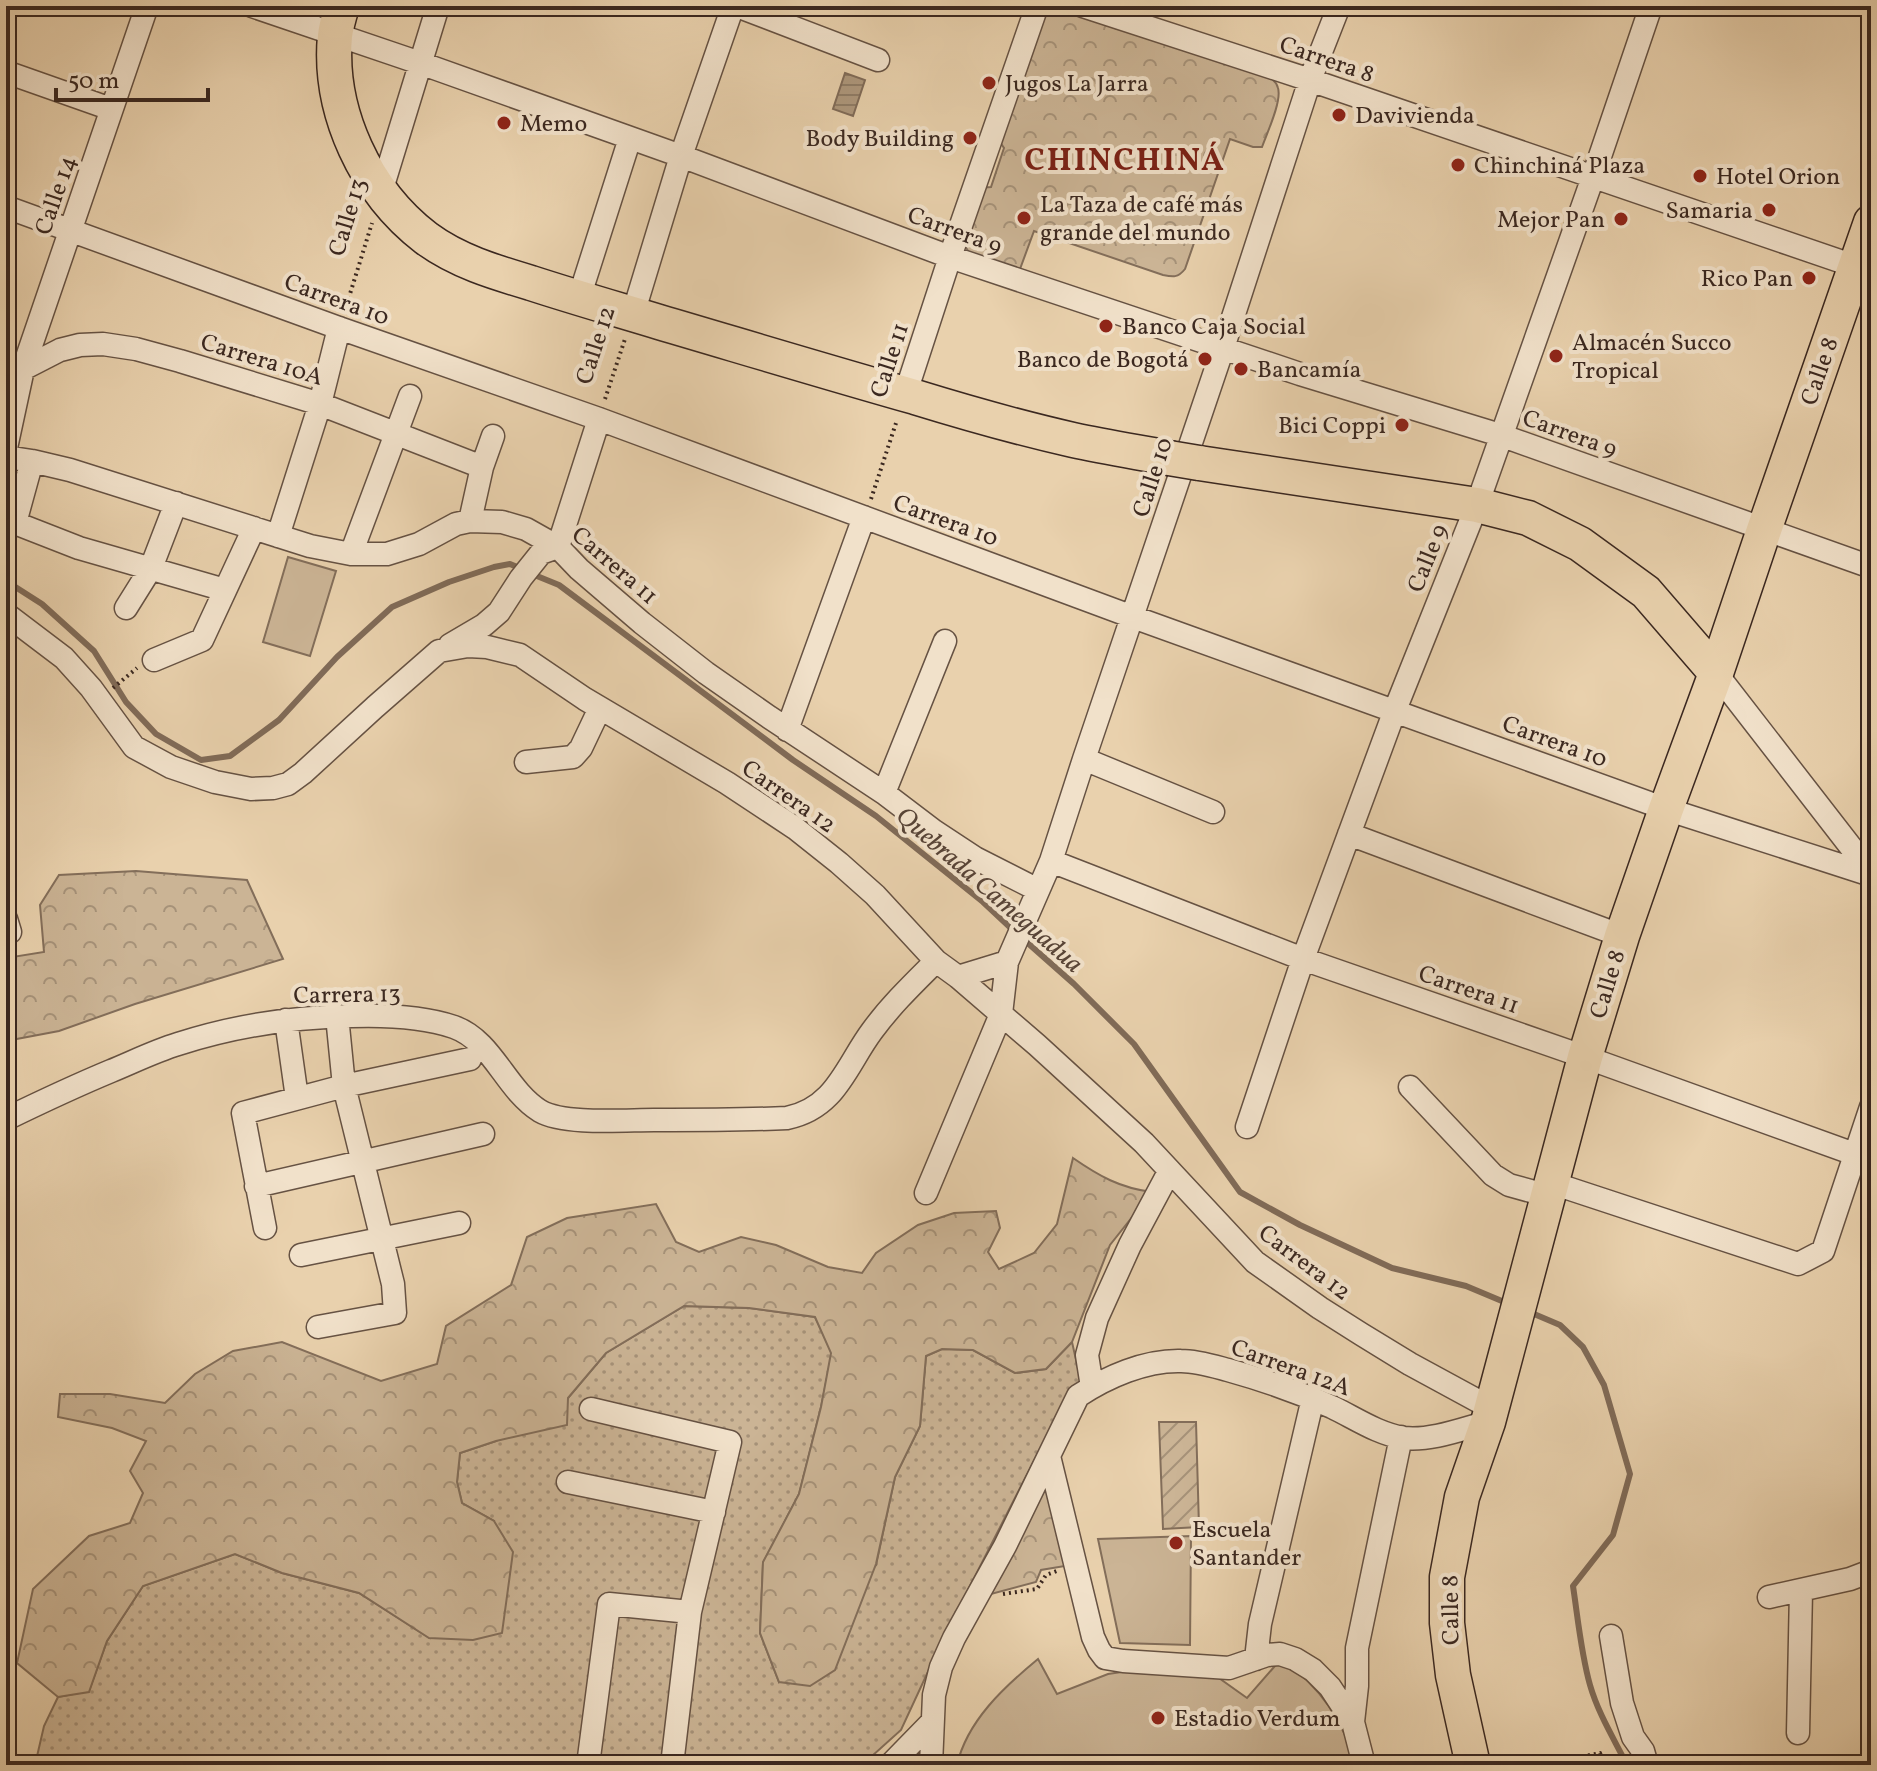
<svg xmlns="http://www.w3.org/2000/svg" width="1877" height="1771" font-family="Vollkorn,serif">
  <defs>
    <pattern id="grass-dots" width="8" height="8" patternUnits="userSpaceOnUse" patternTransform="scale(2)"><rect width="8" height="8" fill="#cbb495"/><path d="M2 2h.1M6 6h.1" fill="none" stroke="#a69279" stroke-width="1.8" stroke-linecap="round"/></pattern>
    <pattern id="forest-crowns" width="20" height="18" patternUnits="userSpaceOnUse" patternTransform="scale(2)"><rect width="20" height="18" fill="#cbb495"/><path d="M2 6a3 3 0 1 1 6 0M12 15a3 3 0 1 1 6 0" fill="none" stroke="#a69279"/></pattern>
    <pattern id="garden-furrows" width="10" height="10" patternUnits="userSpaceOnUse" patternTransform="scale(2)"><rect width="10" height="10" fill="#cbb495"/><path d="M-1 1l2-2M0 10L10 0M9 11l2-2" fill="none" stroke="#a69279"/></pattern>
    <pattern id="water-rules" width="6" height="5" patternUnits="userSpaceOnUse" patternTransform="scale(2)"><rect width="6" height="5" fill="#ae987d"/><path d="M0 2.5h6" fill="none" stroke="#8f7c66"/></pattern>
  </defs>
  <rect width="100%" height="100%" fill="#e9d1ad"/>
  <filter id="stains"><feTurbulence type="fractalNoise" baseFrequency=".0025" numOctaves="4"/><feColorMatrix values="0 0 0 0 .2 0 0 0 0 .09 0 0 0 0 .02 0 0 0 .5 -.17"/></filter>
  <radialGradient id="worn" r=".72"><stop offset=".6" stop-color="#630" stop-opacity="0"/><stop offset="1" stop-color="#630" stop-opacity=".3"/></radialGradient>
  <!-- grass -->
  <path fill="url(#grass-dots)" stroke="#836e5a" stroke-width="2" d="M684 1306 749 1308 815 1317 832 1353 821 1407 799 1494 763 1563 760 1633 779 1682 876 1565 895 1477 920 1426 926 1356 942 1349 973 1350 1015 1373 1046 1369 1072 1342 1081 1382 1066 1398 945 1635 901 1730 862 1765H35L44 1726 58 1697 89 1691 107 1641 143 1586 235 1554 282 1573 359 1593 430 1638 494 1521 462 1503 457 1482 460 1453 496 1441 568 1398 606 1353Z"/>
  <!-- forest -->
  <path fill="url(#forest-crowns)" stroke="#836e5a" stroke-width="2" d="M1050 6H1070L1263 74C1269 77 1276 80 1278 88 1282 101 1267 133 1262 147H1253L1230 139 1185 269C1178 278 1173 277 1163 275L1034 231 1020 269 970 254 963 243 978 188 991 187 1004 148 995 135 1042 9Z
    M136 871 247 880 283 959 135 1004 59 1031 6 1041V958L44 952 40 905 59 875Z
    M1073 1158C1099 1176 1120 1188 1152 1192L1110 1245 1072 1342 1046 1369 1015 1373 973 1350 942 1349 926 1356 920 1426 895 1477 876 1564 835 1670 810 1686 779 1682 760 1633 763 1562 799 1494 821 1407 831 1353 815 1317 749 1308 684 1306 606 1353 568 1398 567 1425 496 1441 460 1453 457 1482 462 1503 494 1521 513 1552 502 1633 473 1640 429 1638 359 1593 282 1573 235 1554 143 1586 107 1641 89 1692 58 1697 17 1663 33 1589 89 1536 130 1523 143 1493 130 1471 146 1441 112 1428 58 1417 60 1394H110L165 1403 195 1374 233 1351 282 1342 381 1381 437 1364 446 1326 511 1285 527 1237 567 1218 656 1204 676 1242 699 1252 741 1237 776 1245 828 1267 862 1273 876 1253 918 1225 954 1213 996 1211 1000 1228 988 1252 999 1269 1034 1253 1057 1224Z
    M1045 1485 1065 1566 1041 1570 1036 1582 991 1594Z"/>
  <!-- garden -->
  <path fill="url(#garden-furrows)" stroke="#836e5a" stroke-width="2" d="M1159 1422H1196L1199 1527 1163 1529Z"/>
  <!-- pitch -->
  <path fill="#cbb495" stroke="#836e5a" stroke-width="2" d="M288 557 336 571 310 656 263 642Z
    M1191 1536 1190 1645 1120 1643 1098 1539Z
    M1038 1659 1057 1694 1108 1674 1135 1670 1216 1676 1247 1698 1281 1659C1322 1688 1341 1719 1357 1765H957C967 1721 1004 1687 1038 1659Z"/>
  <!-- water -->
  <path fill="url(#water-rules)" stroke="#806b58" stroke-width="2" d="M845 73 865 80 853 116 833 109Z"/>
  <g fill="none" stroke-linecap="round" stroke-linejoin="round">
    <!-- stream -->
    <path stroke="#806b58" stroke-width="6" d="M532 574 559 585 793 760 876 816 983 902 1014 931
      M6 581 42 604 94 651 126 702 156 734 201 760 230 756 279 720 337 657 392 607 449 582 494 567 510 564 522 569
      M1022 938 1074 984 1134 1044 1240 1192 1300 1225 1392 1268 1466 1286 1509 1304
      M1527 1311 1560 1325 1583 1347 1604 1385 1630 1474 1613 1535 1573 1586C1578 1619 1581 1653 1590 1685 1598 1713 1614 1739 1627 1765"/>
    <defs>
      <path id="street" d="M252 6 420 63 681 156 950 257 1300 374 1500 435 1871 567
        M737 6 878 60
        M1083 6 1310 80 1866 270
        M6 72 111 109
        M381 192 438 6
        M6 207 339 328 599 419 1133 617 1666 809 1871 875
        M579 298 630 138
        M633 314 681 156 733 6
        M23 369 60 350 80 345 103 344 136 349 180 361 320 404 482 467
        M905 395 950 257 1037 6
        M6 448 23 369 147 6
        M6 457 32 461 70 470 310 546 351 554H387L419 544 456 524 470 521 502 522 526 529 558 547 579 569 642 623 706 673 769 717 884 793 934 831 975 858 1038 890
        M32 461 15 523 79 548 225 590
        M470 521 482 467 493 436
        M278 536 320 404 339 328
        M351 554 410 396
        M126 608 151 568 176 503
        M6 614 64 658 91 688 134 747 171 767 215 782 251 789 273 788 288 784 303 773 375 707 439 651 468 646 487 647 520 655 585 699 727 783 795 828 839 863 875 895 936 961 958 977 1037 1045 1144 1143 1255 1262 1320 1308 1361 1334 1410 1364 1491 1408
        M450 645 484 625 499 612 521 578 541 553 558 547 599 419
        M154 660 202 640 254 528
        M1716 673 1871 873
        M787 730 864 517
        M1084 759 1213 812
        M526 762 573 757 581 748 600 708
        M884 793 945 641
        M1349 834 1622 936
        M1051 861 1303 959 1585 1057 1871 1160
        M6 919 10 932H6
        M958 977 1007 962 1051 861 1084 759 1223 348 1310 80 1339 6
        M286 1020 297 1098
        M1410 1087 1493 1175 1509 1185 1549 1196
        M6 1119C41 1102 75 1086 111 1071 133 1062 155 1051 178 1044 234 1026 293 1017 352 1016 385 1015 422 1016 454 1027 493 1041 505 1089 540 1111 564 1125 624 1120 654 1120 698 1120 743 1120 787 1118 836 1108 846 1066 872 1031 891 1005 914 983 936 961
        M1247 1127 1303 959 1395 710 1477 505 1593 177 1651 6
        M1552 1183 1798 1264 1823 1251 1871 1107
        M256 1186 483 1134
        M926 1193 1001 1014 1007 962
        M265 1228 243 1113 344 1086 470 1059
        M301 1255 459 1223
        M318 1327 395 1313 393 1284 344 1086 337 1016
        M1092 1387 1087 1355 1097 1318 1130 1245 1169 1172
        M1049 1456 1093 1637 1099 1650 1105 1658 1123 1661 1229 1668 1267 1655 1280 1654 1295 1659 1313 1670 1330 1687 1353 1722 1364 1765
        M568 1482 714 1512
        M1769 1597 1850 1579 1871 1571
        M1611 1636 1622 1703 1633 1737 1643 1751 1647 1765
        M1256 1659 1260 1624 1313 1398
        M1353 1722 1357 1686V1648L1401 1437
        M1798 1733 1801 1591
        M588 1765 609 1604 690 1612 730 1442 591 1409
        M672 1765 690 1612
        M890 1765 931 1723
        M931 1765 934 1695 941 1667 954 1638 1005 1546 1078 1396C1107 1377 1145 1360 1181 1361 1197 1361 1213 1366 1228 1370 1264 1380 1298 1392 1332 1407 1355 1418 1378 1434 1404 1438 1431 1441 1462 1429 1488 1422"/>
      <path id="primary" d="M342 6C339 16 336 26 335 36 328 112 366 192 426 238 457 261 494 272 531 283 574 297 616 309 659 322 744 347 830 373 915 397 967 413 1020 428 1073 440 1105 447 1137 452 1169 458
        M1199 463 1477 505 1528 518 1580 544 1646 592 1716 673
        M1473 1765 1453 1675 1447 1623V1577L1462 1497 1488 1422 1585 1057 1622 936 1666 809 1716 673 1764 530 1871 222"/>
    </defs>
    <!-- street casing -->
    <use href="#street" stroke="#665243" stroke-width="25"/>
    <!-- primary casing -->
    <use href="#primary" stroke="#3b2820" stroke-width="37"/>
    <!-- path -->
    <path stroke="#3b2820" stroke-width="4" stroke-dasharray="2 4" stroke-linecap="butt" d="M345 310 372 223
      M605 399 625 339
      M871 499 897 420
      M113 688 137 668
      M1003 1594 1037 1589 1046 1575 1057 1571
      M1541 1765 1600 1753 1604 1765"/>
    <!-- street -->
    <use href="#street" stroke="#f1e1ca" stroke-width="22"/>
    <!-- primary -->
    <use href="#primary" stroke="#e9d1ad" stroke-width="34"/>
    <defs>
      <path id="primary-bridge" d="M1169 458 1199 463"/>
    </defs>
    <!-- primary-bridge casing -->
    <use href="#primary-bridge" stroke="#3b2820" stroke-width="37" stroke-linecap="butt"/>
    <!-- primary-bridge -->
    <use href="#primary-bridge" stroke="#e9d1ad" stroke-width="34"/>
  </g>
  <!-- markers -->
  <g fill="#8f2418" stroke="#f1e1ca" stroke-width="3">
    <circle cx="989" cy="83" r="8"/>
    <circle cx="1339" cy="115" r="8"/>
    <circle cx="504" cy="123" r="8"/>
    <circle cx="970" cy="138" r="8"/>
    <circle cx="1458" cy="165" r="8"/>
    <circle cx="1700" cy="176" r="8"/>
    <circle cx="1769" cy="210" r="8"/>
    <circle cx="1024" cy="218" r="8"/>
    <circle cx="1621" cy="219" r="8"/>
    <circle cx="1809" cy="278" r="8"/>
    <circle cx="1106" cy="326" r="8"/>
    <circle cx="1556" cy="356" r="8"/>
    <circle cx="1205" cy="359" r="8"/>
    <circle cx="1241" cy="369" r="8"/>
    <circle cx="1402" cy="425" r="8"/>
    <circle cx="1176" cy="1543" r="8"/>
    <circle cx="1158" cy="1718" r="8"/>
  </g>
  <g text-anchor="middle" stroke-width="8" stroke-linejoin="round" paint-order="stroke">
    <!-- street labels -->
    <g font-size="24" fill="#3b2820" stroke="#f1e1ca">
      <text transform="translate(1327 59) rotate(19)" y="8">Carrera 8</text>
      <text transform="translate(55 195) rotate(-71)" y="8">Calle 14</text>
      <text transform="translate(347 217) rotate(-73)" y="8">Calle 13</text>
      <text transform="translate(955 230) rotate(20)" y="8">Carrera 9</text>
      <text transform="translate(337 299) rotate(20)" y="8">Carrera 10</text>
      <text transform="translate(595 345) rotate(-72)" y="8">Calle 12</text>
      <text transform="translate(262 359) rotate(17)" y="8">Carrera 10A</text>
      <text transform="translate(889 360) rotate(-72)" y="8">Calle 11</text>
      <text transform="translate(1819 371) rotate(-71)" y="8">Calle 8</text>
      <text transform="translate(1570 433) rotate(20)" y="8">Carrera 9</text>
      <text transform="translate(1152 477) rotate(-72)" y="8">Calle 10</text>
      <text transform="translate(946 520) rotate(20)" y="8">Carrera 10</text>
      <text transform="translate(1427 558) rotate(-68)" y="8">Calle 9</text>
      <text transform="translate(615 565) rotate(41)" y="8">Carrera 11</text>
      <text transform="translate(1555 741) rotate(20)" y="8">Carrera 10</text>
      <text transform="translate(789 796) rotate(35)" y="8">Carrera 12</text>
      <text transform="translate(1607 984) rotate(-73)" y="8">Calle 8</text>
      <text transform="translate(1469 989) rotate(19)" y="8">Carrera 11</text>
      <text transform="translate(347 994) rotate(-1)" y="8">Carrera 13</text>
      <text transform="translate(1305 1262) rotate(37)" y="8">Carrera 12</text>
      <text transform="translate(1291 1367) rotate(20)" y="8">Carrera 12A</text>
      <text transform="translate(1450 1610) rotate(-91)" y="8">Calle 8</text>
    </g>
    <!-- poi labels -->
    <g font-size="24" fill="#3b2820" stroke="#f1e1ca" text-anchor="start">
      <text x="1005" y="91">Jugos La Jarra</text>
      <text x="1355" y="123">Davivienda</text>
      <text x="520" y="131">Memo</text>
      <text x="954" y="146" text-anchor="end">Body Building</text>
      <text x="1474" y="173">Chinchiná Plaza</text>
      <text x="1716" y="184">Hotel Orion</text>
      <text x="1040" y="212">La Taza de café más<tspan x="1040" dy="28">grande del mundo</tspan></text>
      <text x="1753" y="218" text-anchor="end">Samaria</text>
      <text x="1605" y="227" text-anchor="end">Mejor Pan</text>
      <text x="1793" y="286" text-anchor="end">Rico Pan</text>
      <text x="1122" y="334">Banco Caja Social</text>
      <text x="1572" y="350">Almacén Succo<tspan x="1572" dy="28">Tropical</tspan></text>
      <text x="1189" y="367" text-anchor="end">Banco de Bogotá</text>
      <text x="1257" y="377">Bancamía</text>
      <text x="1386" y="433" text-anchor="end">Bici Coppi</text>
      <text x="1192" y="1537">Escuela<tspan x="1192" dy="28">Santander</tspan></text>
      <text x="1174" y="1726">Estadio Verdum</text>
    </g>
    <!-- water labels -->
    <g font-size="26" font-style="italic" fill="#584437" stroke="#f1e1ca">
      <text transform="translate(990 889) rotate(41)" y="9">Quebrada Cameguadua</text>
    </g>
    <!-- district labels -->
    <g font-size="32" font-weight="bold" letter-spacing="2" fill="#7a1f14" stroke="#f1e1ca">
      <text x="1125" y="170">CHINCHINÁ</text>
    </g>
  </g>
  <!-- margin -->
  <rect width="1877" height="1771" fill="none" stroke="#e9d1ad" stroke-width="32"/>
  <rect x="8" y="8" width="1861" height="1755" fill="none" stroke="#3b2820" stroke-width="4"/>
  <rect x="16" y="16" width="1845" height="1739" fill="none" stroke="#3b2820" stroke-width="2"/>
  <!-- scale -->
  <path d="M56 88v12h152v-12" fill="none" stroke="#3b2820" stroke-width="4"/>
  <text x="68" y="88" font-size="24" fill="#3b2820" stroke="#f1e1ca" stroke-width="6" paint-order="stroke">50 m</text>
  <rect width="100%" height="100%" filter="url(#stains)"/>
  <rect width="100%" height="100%" fill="url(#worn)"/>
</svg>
